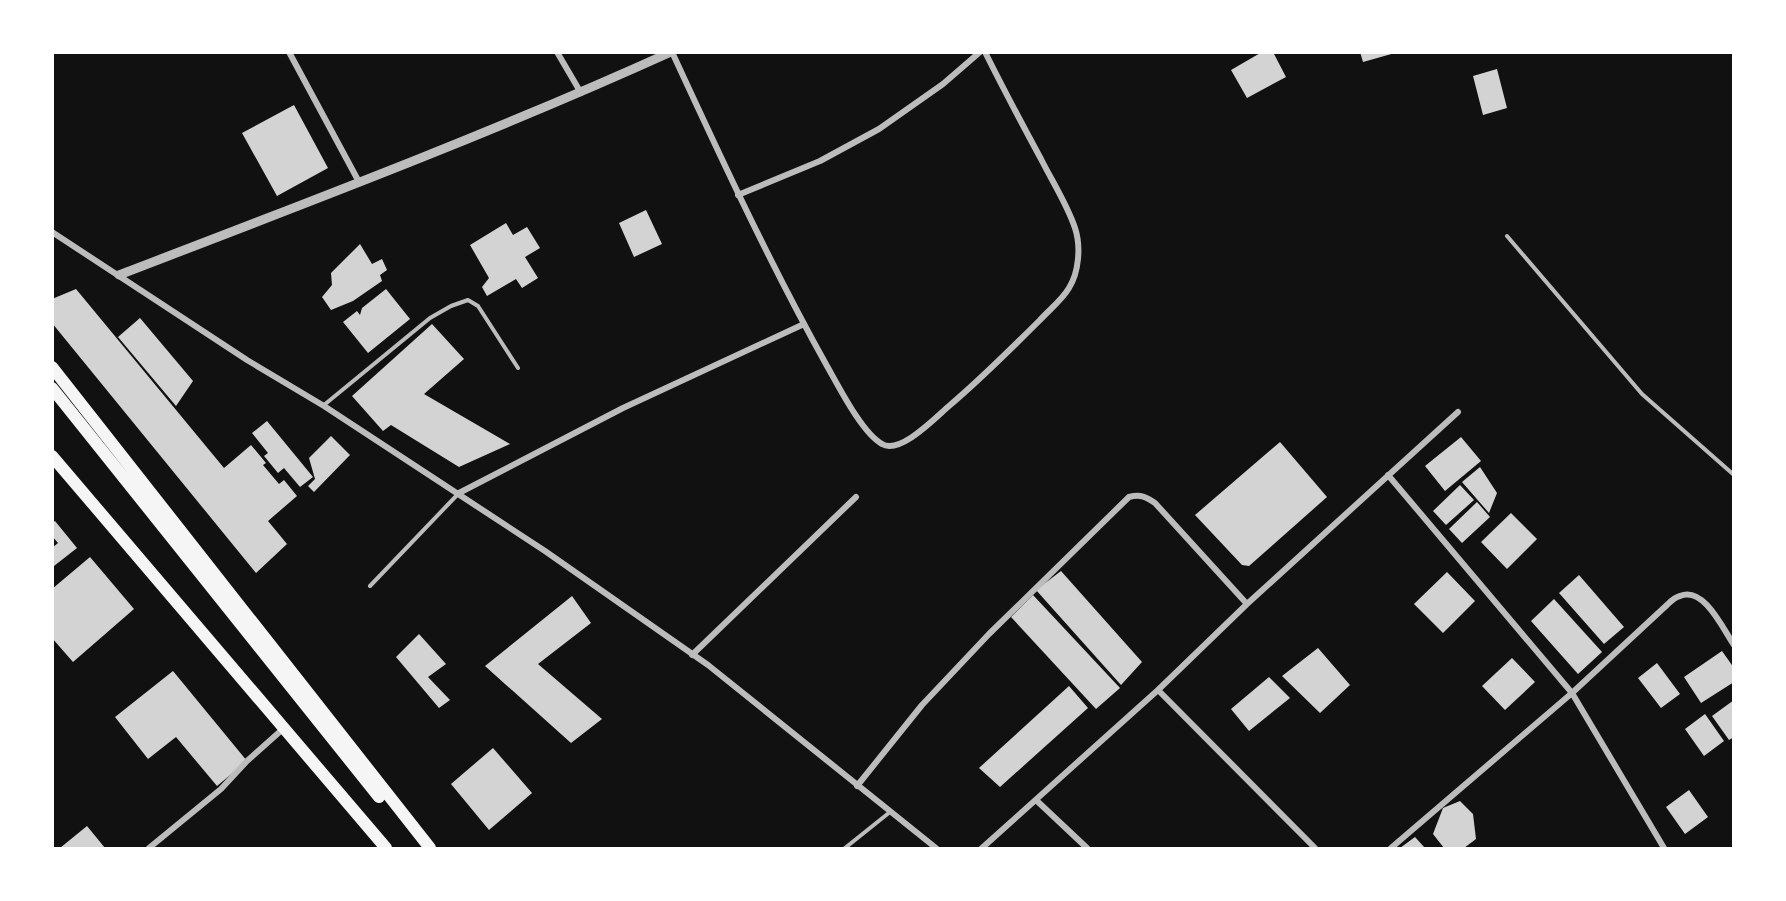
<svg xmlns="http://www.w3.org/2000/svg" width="1786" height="901" font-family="Karla,sans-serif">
  <rect width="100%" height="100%" fill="#111"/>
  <!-- building -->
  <path fill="#d3d3d3" d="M1262 52H1273L1286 77 1247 98 1231 70Z
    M1360 52H1395V53L1363 62Z
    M1497 69 1507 108 1483 115 1473 76Z
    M294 105 328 168 277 196 242 133Z
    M646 210 662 244 634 257 619 223Z
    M506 223 513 235 527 227 540 248 525 257 538 278 522 288 516 279 487 296 482 287 489 278 470 245Z
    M360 244 372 264 382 259 387 270 380 275 382 281 353 301 331 310 322 297 332 285 331 273Z
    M76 289 224 468 251 445 266 463 263 465 279 484 284 480 297 496 268 521 287 544 256 573 52 323V299Z
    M386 289 410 319 368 353 343 322 357 311 360 315 362 308Z
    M140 318 193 381 176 406 118 337Z
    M432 324 464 359 424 394 510 444 459 467 391 425 383 431 352 396Z
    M267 421 313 477 300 487 284 468 278 473 264 456 268 453 252 433Z
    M331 436 350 455 314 492 308 486 315 479 309 458Z
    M1461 437 1481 461 1445 491 1425 466Z
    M1280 442 1327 497 1249 566 1242 565 1195 515Z
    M1480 467 1497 493 1489 513 1462 482Z
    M1460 485 1474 500 1446 525 1433 511Z
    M1477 502 1490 517 1462 543 1449 529Z
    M1511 513 1537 539 1507 569 1481 542Z
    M55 521 77 548 54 566 52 564V548L58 543 52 536V523Z
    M90 557 134 609 73 662 52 638V589Z
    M1061 571 1142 662 1121 685 1036 590Z
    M1447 572 1475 601 1443 633 1414 604Z
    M1579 575 1624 627 1604 644 1559 593Z
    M1033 595 1120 688 1096 709 1011 617Z
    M572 596 591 623 538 664 602 719 571 743 485 666Z
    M1554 599 1602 652 1578 674 1531 621Z
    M419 634 446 664 428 677 450 700 439 708 396 657Z
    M1318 648 1350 685 1320 713 1282 676Z
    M1722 651 1734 668V682L1701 703 1684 677Z
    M1512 658 1535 682 1505 710 1482 686Z
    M1657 663 1680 694 1661 708 1638 678Z
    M173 671 247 761 217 786 176 737 148 759 115 717Z
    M1269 677 1290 698 1249 731 1231 709Z
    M1069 686 1088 708 1000 787 979 768Z
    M1734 700V737L1729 740 1712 716Z
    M1705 714 1724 741 1704 756 1685 729Z
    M493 748 532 793 489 830 451 784Z
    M1689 790 1708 817 1685 834 1666 807Z
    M1460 801 1473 814 1476 839 1464 848H1444L1433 834 1443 808Z
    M87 826 105 848H60Z
    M1415 837 1425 848H1400Z"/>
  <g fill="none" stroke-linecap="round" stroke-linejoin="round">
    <!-- service -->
    <path stroke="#bcbcbc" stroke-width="4" d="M1507 236 1642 394 1734 475
      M324 405 430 318 451 306 468 300 478 306 518 368
      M370 586 459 493
      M845 848 890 812"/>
    <!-- minor -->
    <path stroke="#bcbcbc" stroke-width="6" d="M289 52 359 182
      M557 52 581 93
      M672 52C721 158 770 264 827 366 839 387 862 433 882 444 900 455 936 417 949 406 981 379 1011 349 1040 320 1049 310 1062 300 1069 288 1079 272 1081 246 1075 228 1067 204 1052 181 1041 159 1022 124 1003 88 985 52
      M738 195 820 161 879 129 943 84 980 52
      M52 232 247 360 324 406 545 551 708 665 936 848
      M1388 475 1572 693 1664 848
      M459 493 623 408 804 324
      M692 655 856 497
      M1158 690 1315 848
      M857 786 922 705 989 634 1129 497C1141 494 1146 497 1155 503L1247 604
      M1036 800 1087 848
      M149 848 221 789 247 761 284 728
      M982 848 1158 690 1247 604 1458 412
      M1391 848 1572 693 1668 604C1671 601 1676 597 1680 596 1704 586 1723 629 1734 645"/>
    <!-- tertiary -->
    <path stroke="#bcbcbc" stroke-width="9" d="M119 275C304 204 490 134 671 52"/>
    <!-- trunk -->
    <path stroke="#f5f5f5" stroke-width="12" d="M52 367 430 848
      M52 388 379 797
      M52 456 386 848"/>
  </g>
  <!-- border -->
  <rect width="1786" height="901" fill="none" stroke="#ffffff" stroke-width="108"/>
</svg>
